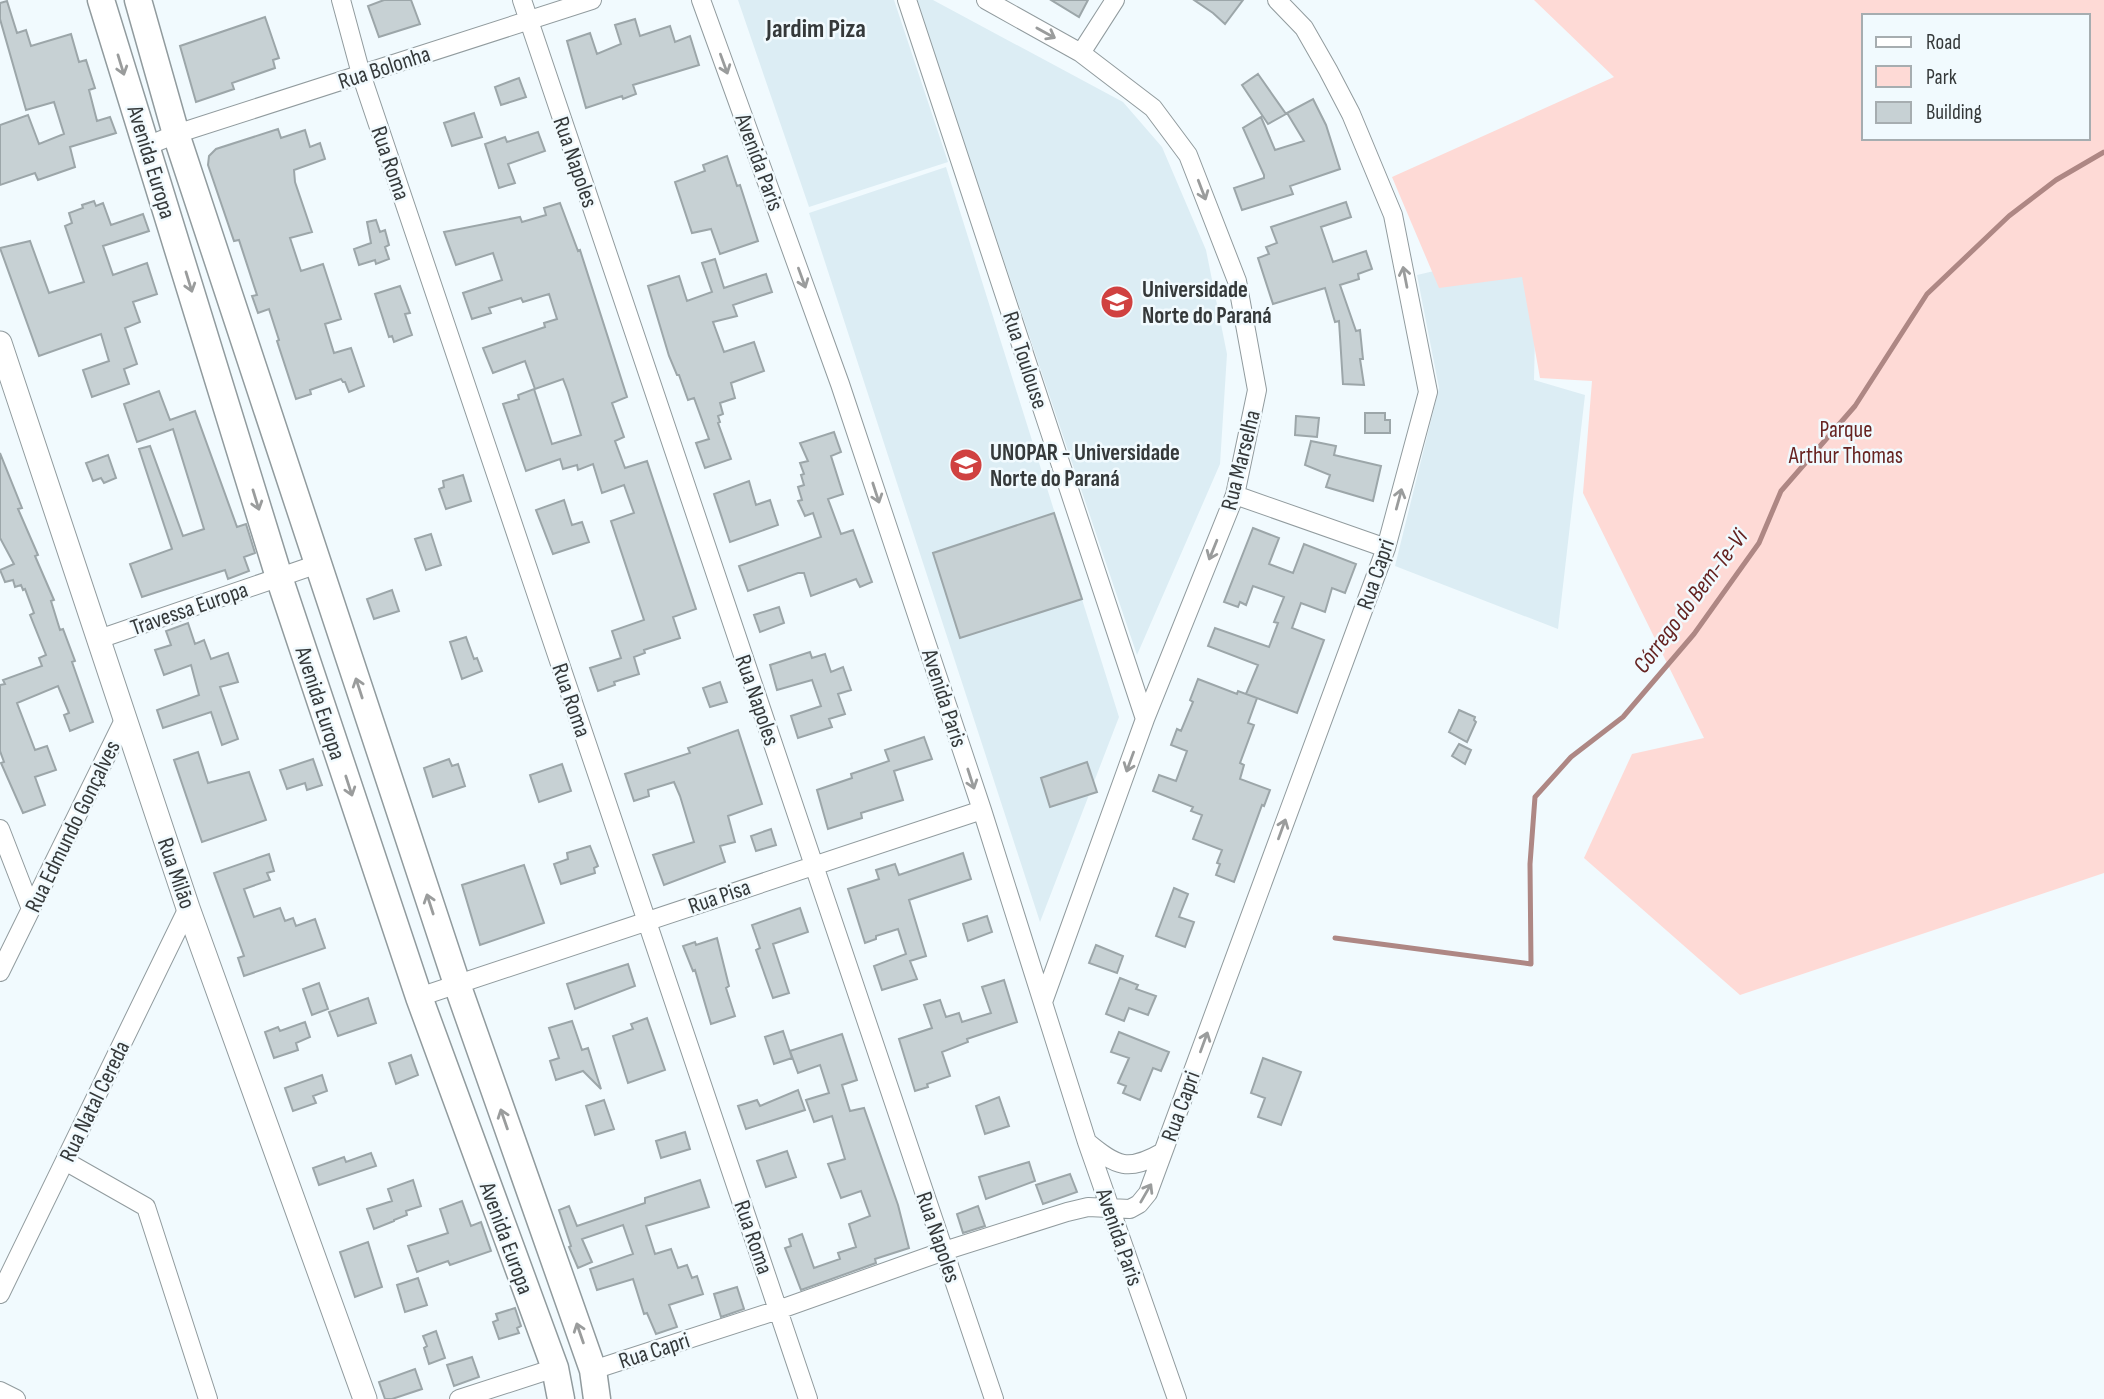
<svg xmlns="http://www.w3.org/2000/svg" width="2104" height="1399" font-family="'Sofia Sans Condensed',sans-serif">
  <rect width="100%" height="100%" fill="#f1fafe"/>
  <!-- built -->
  <path fill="#dcedf4" d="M738 0H894L948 162 809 207Z
    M916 0H933L1123 102 1162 147 1206 250 1227 354 1220 464 1137 655Z
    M946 167 1119 717 1040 922 809 213Z
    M1537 247 1534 380 1585 395 1558 629 1395 566 1439 388 1417 275Z"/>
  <!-- green -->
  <path fill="#fedad6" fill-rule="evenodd" d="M1534 0H2104V873L1740 995 1584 858 1632 754 1704 738 1583 493 1592 381 1540 378 1522 277 1439 288 1392 177 1614 77ZM1864 16H2088V138H1864Z"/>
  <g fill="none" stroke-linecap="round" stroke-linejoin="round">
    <!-- stream -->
    <path stroke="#ae8784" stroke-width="5" d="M1335 938 1531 964 1530 864 1535 797 1571 757 1623 717 1694 634 1759 543 1781 491 1855 406 1927 294 2009 216 2056 180 2104 152"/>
  </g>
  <!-- building -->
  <path fill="#c7d1d4" stroke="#9ca6a9" stroke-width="2" d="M384 0H411L420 24 379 37 368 6Z
    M1051 0H1088L1079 17Z
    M1194 0H1243L1225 24 1213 13Z
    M7 1 17 33 26 30 31 46 71 34 79 62 86 60 95 88 89 90 97 121 110 117 116 133 70 147 75 167 38 180 35 173 0 185V125L28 115 39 144 64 134 54 102 26 110 0 19V3Z
    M265 17 279 58 273 60 275 68 232 83 234 89 196 102 180 46Z
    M635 19 640 36 670 26 675 42 690 36 699 65 633 85 636 94 623 99 622 96 586 108 567 41 590 33 597 54 621 44 615 25Z
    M1258 74 1286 114 1268 124 1242 85Z
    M519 78 526 97 501 105 495 87Z
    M1313 99 1326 125 1340 169 1290 186 1293 194 1242 210 1234 188 1264 178V175L1243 128 1261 117 1275 150 1304 141 1287 113Z
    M474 113 482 137 452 146 444 123Z
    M278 129 281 138 305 130 310 147 320 143 325 159 294 170 295 182 312 232 290 238 301 271 323 264 341 319 325 324 334 353 351 348 364 386 349 392 345 382H343L341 379 310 390 311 394 296 399 277 341 279 340 269 309 258 313 252 296 257 295 239 240 234 241 208 165 209 156 216 149Z
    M538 132 545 151 508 164 515 183 499 188 485 144 505 137 507 142Z
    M727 156 737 186 740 185 758 241 720 254 711 229 692 233 675 182 705 171 703 165Z
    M94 201 96 206 103 203 111 225 143 214 149 231 103 246 113 275 147 263 157 294 133 302 140 322 125 328 137 364 124 369 129 384 92 397 83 370 109 361 101 334 39 356 0 248 30 241 49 293 84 282 65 226 72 223 69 213 83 208 82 205Z
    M1346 202 1351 217 1321 227 1333 262 1366 251 1372 269 1358 274 1359 279 1340 285 1356 331 1360 330 1363 359H1360L1364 385 1343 384 1339 321 1335 322 1325 288 1273 304 1258 258 1269 254 1266 247 1277 243 1271 227Z
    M560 203 578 251 580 250 627 397 612 403 624 437 615 441 625 468 647 461 696 609 673 617 680 638 644 650 645 653 634 657 639 674 614 682 615 685 598 691 590 668 621 658 612 631 644 620 611 521 634 513 624 485 602 493 593 464 578 470 577 465 563 469 560 459 526 471 503 404 519 399 518 395 534 389 552 444 581 435 568 392 563 379 535 389 525 361 493 373 483 348 545 327 544 323 557 319 549 294 523 302 521 298 489 308 491 313 472 319 463 293 502 280 493 253 456 265 444 232 520 217 522 222 546 215 544 208Z
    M376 220 380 232 385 230 389 245 385 247 389 259 376 264 375 260 359 265 354 249 371 243 367 222Z
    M715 259 724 288 766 274 772 292 733 305 737 316 713 322 724 352 754 342 764 371 731 383 735 398 720 403 723 414 718 416 720 422 718 423 731 459 705 468 696 443 709 439 694 398 688 400 679 375H677L669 356 648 286 679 276 687 301 712 292 702 263Z
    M400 286 410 313 405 314 412 335 394 342 392 336 389 337 375 294Z
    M159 391 170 420 195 411 237 527 246 524 255 553 244 557 249 571 228 579 225 570 142 597 130 564 172 549 139 449 150 446 183 536 204 529 173 429 137 442 124 404Z
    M1365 413H1385V420H1390V433H1365Z
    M1296 416 1319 418 1317 437 1295 435Z
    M834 432 841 452 831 456 843 494 828 499 841 534 853 530 872 582 860 587 856 579 811 596 804 573H798L748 591 739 566 821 537 813 513 805 516 798 501 802 500 798 487 804 485 801 475 804 474 800 463 808 461 800 443Z
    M1311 441 1336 446 1334 455 1381 466 1373 501 1326 487 1330 475 1305 465Z
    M0 453 22 508 18 509 38 555 35 556 54 600 51 601 60 630 63 629 75 661 72 662 93 722 70 731 64 715 69 713 58 686 17 703 35 750 47 746 56 770 35 777 45 805 23 813 1 763 4 762 0 751V685L5 684 3 680 42 666 39 658 46 655 30 615 34 613 25 589 23 590 21 585 15 587 13 580 5 582 0 570 14 564 0 538Z
    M108 455 116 478 104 483 101 478 93 481 86 463Z
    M463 475 471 501 446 509 439 489 444 487 443 481Z
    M749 481 756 505 770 500 778 525 730 542 714 494Z
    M564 500 572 525 582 522 589 542 553 554 536 510Z
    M1054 513 1082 599 960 638 933 553Z
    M1253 528 1279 538 1269 564 1293 573 1304 544 1356 564 1345 593 1332 588 1325 612 1301 603 1292 628 1324 640 1297 713 1246 694 1258 665 1208 646 1215 628 1269 647 1278 623 1274 622 1284 597 1253 586 1246 605 1240 602 1238 607 1224 602Z
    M431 534 441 565 426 570 415 539Z
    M392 590 399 611 374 619 367 599Z
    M779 607 784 623 760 632 754 615Z
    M188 623 195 644 204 640 211 659 228 653 238 682 220 687 238 739 222 745 211 712 163 728 157 710 199 695 191 665 164 675 155 650 171 645 166 631Z
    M466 637 474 659 477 658 482 671 462 679 450 642Z
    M810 652 812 658 825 654 831 672 843 667 851 690 838 694 845 714 829 719 832 727 798 738 791 716 821 706 812 680 777 690 770 665Z
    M1198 679 1237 694 1238 691 1257 698 1248 723 1254 725 1240 763 1244 765 1240 779 1270 790 1264 806 1262 805 1234 882 1216 875 1220 864 1217 863 1222 850 1193 839 1202 815 1191 811 1193 807 1153 791 1159 775 1176 781 1187 751 1171 745 1177 729 1181 731 1193 702 1190 700Z
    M720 682 727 702 710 707 703 688Z
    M1459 710 1475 717 1474 720 1476 722 1467 742 1449 732Z
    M738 730 762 804 728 816 735 842 720 846 725 862 664 885 653 855 694 842 680 796 674 782 648 790 649 796 634 801 625 774 690 753 688 748Z
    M924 737 932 759 894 771 903 800 861 813 862 818 828 829 817 790 852 778 851 774 889 761 885 750Z
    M1459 744 1471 750 1465 764 1452 756Z
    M198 752 208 783 249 772 266 820 202 842 174 760Z
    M313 759 322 785 307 790 305 783 287 789 280 770Z
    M449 759 452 766 458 764 465 786 433 797 424 768Z
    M1087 762 1097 792 1050 807 1041 778Z
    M562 764 571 791 539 802 530 775Z
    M771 829 776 845 756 851 751 836Z
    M590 846 598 866 594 868 595 873 561 884 554 864 568 859 567 853Z
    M963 853 971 879 909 900 926 956 910 961 917 979 882 990 874 966 906 954 898 929 876 936V939L865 943 848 889 879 879 876 870 895 864 899 875Z
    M269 854 274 871 267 873 270 880 244 889 254 917 280 908 285 921 293 918 296 926 315 919 325 948 244 976 238 958 244 956 214 873Z
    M524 865 544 923 480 945 462 885Z
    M1174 888 1188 894 1179 917 1194 922 1185 947 1156 936Z
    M800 908 808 932 773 944 789 993 773 998 756 950 760 948 752 925Z
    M987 916 992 932 968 941 963 924Z
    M717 938 729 986 726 988 735 1016 711 1024 695 970 693 971 683 946 695 942 696 945Z
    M1096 945 1123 956 1117 973 1089 963Z
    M628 964 635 986 575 1009 567 984Z
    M1120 978 1138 985 1136 989 1156 996 1148 1015 1129 1008 1124 1021 1106 1014Z
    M1004 980 1017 1022 967 1039 968 1042 942 1052 950 1076 927 1084 928 1087 915 1091 899 1039 932 1028 924 1005 940 1000 946 1017 959 1013 962 1022 991 1013 982 987Z
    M319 983 328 1009 312 1015 303 989Z
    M368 998 376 1023 338 1036 329 1012Z
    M647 1018 665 1070 628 1083 613 1036 633 1029 631 1024Z
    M572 1021 582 1050 588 1048 601 1089 583 1071 556 1080 550 1061 559 1058 549 1028Z
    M305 1022 310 1037 296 1043 298 1050 274 1058 265 1032 278 1027 280 1031Z
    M783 1031 792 1058 774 1064 765 1037Z
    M1119 1032 1169 1052 1161 1071 1153 1068 1140 1100 1123 1093 1126 1086 1118 1083 1129 1058 1111 1052Z
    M842 1034 857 1080 842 1085 850 1111 864 1108 898 1205 909 1248 875 1259 876 1263 801 1290 785 1248 791 1246 789 1239 802 1234 814 1268 840 1259 838 1253 856 1247 849 1224 870 1216 861 1191 841 1198 828 1164 845 1159 832 1116 814 1122 806 1100 829 1093 820 1065 798 1073 790 1051Z
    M411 1055 418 1075 396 1084 389 1063Z
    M1263 1058 1301 1072 1281 1125 1258 1117 1265 1098 1251 1093Z
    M322 1075 327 1091 313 1096 316 1103 293 1111 285 1088Z
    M798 1090 805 1110 746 1129 738 1106 757 1100 760 1106Z
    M999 1097 1009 1126 985 1134 976 1106Z
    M604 1100 614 1129 595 1135 586 1106Z
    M685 1132 690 1149 661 1158 656 1141Z
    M787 1151 796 1177 766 1187 757 1161Z
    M371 1153 376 1166 319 1185 313 1168 344 1157 346 1162Z
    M1029 1162 1035 1181 986 1199 979 1177Z
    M1070 1174 1077 1192 1043 1204 1036 1185Z
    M413 1180 421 1206 406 1211 407 1215 394 1220V1221L374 1229 367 1209 392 1201 388 1189Z
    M700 1180 709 1207 646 1226 655 1254 671 1249 678 1268 687 1265 692 1278 697 1276 703 1294 669 1305 677 1327 656 1334 647 1313 644 1314 633 1279 597 1290 590 1269 633 1254 623 1225 582 1239 592 1262 578 1268 569 1247 571 1246 559 1210 569 1206 577 1226 645 1203V1198Z
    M462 1201 471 1226 481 1222 491 1251 450 1265 448 1261 417 1272 408 1246 448 1233 440 1209Z
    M978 1206 985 1226 963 1233 957 1214Z
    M368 1242 382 1287 355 1297 340 1252Z
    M418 1278 427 1305 405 1312 397 1285Z
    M737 1287 744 1309 721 1317 714 1294Z
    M515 1308 521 1326 517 1328 519 1333 499 1339 493 1322 498 1320 496 1314Z
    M436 1331 445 1358 429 1364 424 1348 427 1346 423 1336Z
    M472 1357 479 1377 454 1386 447 1365Z
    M415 1369 422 1389 392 1399H385L379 1382Z"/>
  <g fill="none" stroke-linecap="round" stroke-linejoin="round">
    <defs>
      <path id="minor" d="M341 0 361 74 808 1399
        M522 0 994 1399
        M701 0 840 384 982 810 1087 1142 1177 1399
        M907 0 1145 719
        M986 0 1081 53 1153 108 1188 155 1237 281 1257 390 1235 495 1145 719 1043 1002
        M1081 53 1115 0
        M147 146 176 134 592 0
        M1235 495 1386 548
        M99 639 318 564
        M0 829 31 909
        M0 972 125 718
        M419 997 982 810
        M1087 1142C1117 1167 1128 1172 1163 1152
        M65 1161 146 1207 208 1399
        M0 1294 188 908
        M593 1370 778 1310 944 1251 1067 1212 1088 1207 1130 1209 1139 1204 1148 1193 1386 548 1428 392 1393 215 1351 114 1328 70 1304 28 1277 0
        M0 1391 16 1399
        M459 1399 555 1368"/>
      <path id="tertiary" d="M0 343 188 908 365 1399"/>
      <path id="secondary" d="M101 0 279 577 419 997 555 1368 561 1399
        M138 0 176 134 457 984 593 1370 597 1399"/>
    </defs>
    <!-- minor casing -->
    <use href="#minor" stroke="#919b9e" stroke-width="20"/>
    <!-- tertiary casing -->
    <use href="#tertiary" stroke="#919b9e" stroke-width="25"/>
    <!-- secondary casing -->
    <use href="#secondary" stroke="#919b9e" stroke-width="29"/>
    <!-- minor -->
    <use href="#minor" stroke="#fff" stroke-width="18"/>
    <!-- tertiary -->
    <use href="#tertiary" stroke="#fff" stroke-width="23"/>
    <!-- secondary -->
    <use href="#secondary" stroke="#fff" stroke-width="26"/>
  </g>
  <!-- one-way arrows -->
  <defs><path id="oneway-shaft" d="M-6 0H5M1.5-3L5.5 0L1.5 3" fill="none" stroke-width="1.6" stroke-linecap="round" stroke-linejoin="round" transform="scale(1.75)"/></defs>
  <g stroke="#9a9c9c">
    <use href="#oneway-shaft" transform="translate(1046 33) rotate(29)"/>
    <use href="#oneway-shaft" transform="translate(724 64) rotate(70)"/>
    <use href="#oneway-shaft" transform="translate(121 65) rotate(73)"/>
    <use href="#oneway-shaft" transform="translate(1202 190) rotate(69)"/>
    <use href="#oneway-shaft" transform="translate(1405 277) rotate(-101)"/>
    <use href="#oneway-shaft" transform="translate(802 278) rotate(70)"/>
    <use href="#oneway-shaft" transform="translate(189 282) rotate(73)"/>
    <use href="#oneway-shaft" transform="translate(876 493) rotate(72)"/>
    <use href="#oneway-shaft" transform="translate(1399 499) rotate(-75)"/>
    <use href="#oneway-shaft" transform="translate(256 500) rotate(73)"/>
    <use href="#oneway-shaft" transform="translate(1213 550) rotate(112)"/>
    <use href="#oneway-shaft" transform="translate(359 688) rotate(-108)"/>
    <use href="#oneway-shaft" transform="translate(1130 762) rotate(110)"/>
    <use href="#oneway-shaft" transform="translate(971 779) rotate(72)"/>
    <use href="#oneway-shaft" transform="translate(349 786) rotate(72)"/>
    <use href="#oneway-shaft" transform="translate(1282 829) rotate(-70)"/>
    <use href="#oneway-shaft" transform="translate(430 904) rotate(-108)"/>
    <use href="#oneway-shaft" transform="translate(1204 1042) rotate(-70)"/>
    <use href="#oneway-shaft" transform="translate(504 1119) rotate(-109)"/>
    <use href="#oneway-shaft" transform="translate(1146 1193) rotate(-60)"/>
    <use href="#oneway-shaft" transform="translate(580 1333) rotate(-109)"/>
  </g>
  <!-- icons -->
  <defs>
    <symbol id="university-disc" viewBox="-11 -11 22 22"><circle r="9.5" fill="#d04140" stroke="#f1fafe"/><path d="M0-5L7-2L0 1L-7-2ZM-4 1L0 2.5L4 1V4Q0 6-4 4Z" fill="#fff"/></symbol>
  </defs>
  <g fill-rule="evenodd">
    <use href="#university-disc" x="1098" y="283" width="38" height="38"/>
    <use href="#university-disc" x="947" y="446" width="38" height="38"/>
  </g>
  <g text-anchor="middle" stroke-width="5" stroke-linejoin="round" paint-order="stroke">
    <!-- street labels -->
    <g font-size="23" fill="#35393a" stroke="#f1fafe">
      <text transform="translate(384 67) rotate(-18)" y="8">Rua Bolonha</text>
      <text transform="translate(152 162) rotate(73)" y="8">Avenida Europa</text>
      <text transform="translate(576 162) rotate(71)" y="8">Rua Napoles</text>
      <text transform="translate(760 162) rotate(70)" y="8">Avenida Paris</text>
      <text transform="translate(391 163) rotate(71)" y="8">Rua Roma</text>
      <text transform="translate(1026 360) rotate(72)" y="8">Rua Toulouse</text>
      <text transform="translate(1240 460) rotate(-76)" y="8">Rua Marselha</text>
      <text transform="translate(1375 574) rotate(-71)" y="8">Rua Capri</text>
      <text transform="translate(189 608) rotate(-19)" y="8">Travessa Europa</text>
      <text transform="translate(945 698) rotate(72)" y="8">Avenida Paris</text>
      <text transform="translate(572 700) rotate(71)" y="8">Rua Roma</text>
      <text transform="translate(758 700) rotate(71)" y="8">Rua Napoles</text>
      <text transform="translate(321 703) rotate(72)" y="8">Avenida Europa</text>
      <text transform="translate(72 826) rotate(-64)" y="8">Rua Edmundo Gonçalves</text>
      <text transform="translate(177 873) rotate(71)" y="8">Rua Milão</text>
      <text transform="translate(719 896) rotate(-19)" y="8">Rua Pisa</text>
      <text transform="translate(94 1101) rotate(-64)" y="8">Rua Natal Cereda</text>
      <text transform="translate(1180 1106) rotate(-70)" y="8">Rua Capri</text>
      <text transform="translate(754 1237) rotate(71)" y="8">Rua Roma</text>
      <text transform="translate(939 1237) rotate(71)" y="8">Rua Napoles</text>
      <text transform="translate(1120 1237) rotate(71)" y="8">Avenida Paris</text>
      <text transform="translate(507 1238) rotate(70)" y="8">Avenida Europa</text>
      <text transform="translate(654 1350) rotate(-18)" y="8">Rua Capri</text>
    </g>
    <!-- poi labels -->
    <g font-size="23" font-weight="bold" fill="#35393a" stroke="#f1fafe" text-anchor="start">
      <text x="1142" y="297">Universidade<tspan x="1142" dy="26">Norte do Paraná</tspan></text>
      <text x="990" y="460">UNOPAR - Universidade<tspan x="990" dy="26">Norte do Paraná</tspan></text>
    </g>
    <!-- park labels -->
    <g font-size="23" fill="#672321" stroke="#f1fafe">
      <text x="1846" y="437">Parque<tspan x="1846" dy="26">Arthur Thomas</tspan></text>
    </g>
    <!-- water labels -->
    <g font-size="24" font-style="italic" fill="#652220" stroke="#f1fafe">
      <text transform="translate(1690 601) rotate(-53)" y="8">Córrego do Bem-Te-Vi</text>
    </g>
    <!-- quarter labels -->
    <g font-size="26" font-weight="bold" fill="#35393a" stroke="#f1fafe">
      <text x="816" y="37">Jardim Piza</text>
    </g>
  </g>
  <!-- legend -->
  <rect x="1862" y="14" width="228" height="126" fill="#f1fafe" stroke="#a6adb0" stroke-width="2"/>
  <rect x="1876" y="37" width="35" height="10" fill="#ffffff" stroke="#a6adb0" stroke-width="2"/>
  <text x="1926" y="49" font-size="21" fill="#35393a">Road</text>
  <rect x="1876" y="66" width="35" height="21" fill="#fedad6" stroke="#a6adb0" stroke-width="2"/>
  <text x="1926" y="84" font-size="21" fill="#35393a">Park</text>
  <rect x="1876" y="102" width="35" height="21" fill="#c7d1d4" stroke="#a6adb0" stroke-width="2"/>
  <text x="1926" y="119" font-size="21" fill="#35393a">Building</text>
</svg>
